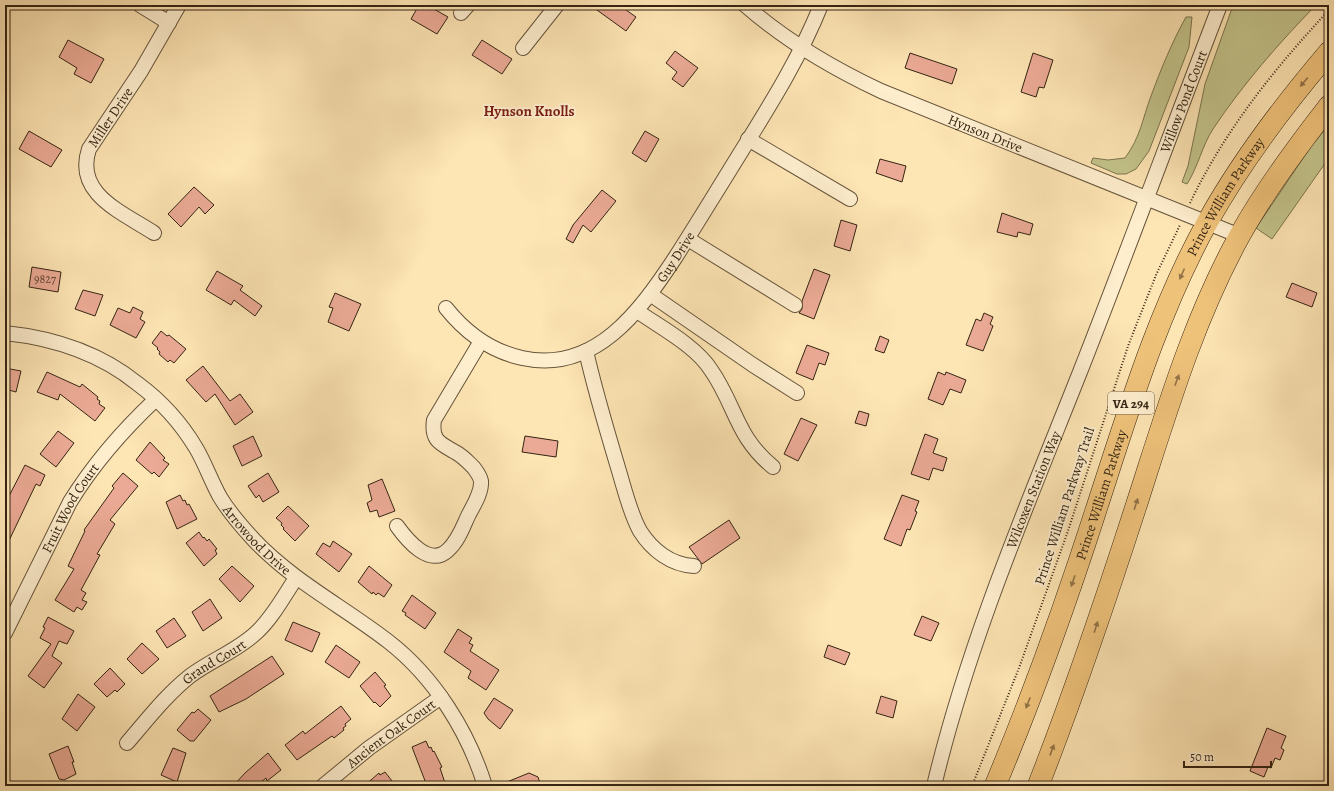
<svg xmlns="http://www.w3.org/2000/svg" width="1334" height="791" font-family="Alegreya,serif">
  <rect width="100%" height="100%" fill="#fee5b4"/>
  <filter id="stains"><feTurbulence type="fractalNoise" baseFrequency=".005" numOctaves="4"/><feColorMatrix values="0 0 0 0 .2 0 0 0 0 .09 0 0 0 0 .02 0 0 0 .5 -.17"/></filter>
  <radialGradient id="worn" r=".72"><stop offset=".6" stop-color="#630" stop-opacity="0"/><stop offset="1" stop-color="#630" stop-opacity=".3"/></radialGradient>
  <!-- green -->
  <path fill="#c3c38a" stroke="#7c744e" d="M1235 5H1316C1279 43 1243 84 1213 129 1202 146 1198 167 1187 184L1182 182 1188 166 1205 84 1231 11Z
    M1186 17H1192L1189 47 1149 151 1136 169 1126 174H1117L1091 163 1093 158 1108 160 1125 158C1141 136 1142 120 1151 96 1161 69 1172 42 1186 17Z
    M1329 125V163L1326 162 1272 239 1256 228 1312 145Z"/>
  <!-- building -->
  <path fill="#ebaa95" stroke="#342413" d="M419 5H436L434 9 448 17 437 34 411 19Z
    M590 5H619L636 17 626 31Z
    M68 40 104 59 91 83 74 74 77 68 59 57Z
    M482 40 512 59 502 74 472 55Z
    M675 51 698 68 683 87 672 79 677 72 666 63Z
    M910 53 957 69 952 84 905 68Z
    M1033 53 1053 60 1044 88 1039 87 1036 97 1021 92Z
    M29 131 62 150 51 167 19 149Z
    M645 131 659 139 646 162 632 153Z
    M880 159 906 166 902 182 876 173Z
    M194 187 214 205 205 214 199 207 181 227 168 214Z
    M602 190 616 201 591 232 583 225 573 243 566 239 573 225Z
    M1002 213 1033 224 1030 235 1018 232 1017 237 997 232Z
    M841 220 857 225 850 251 834 246Z
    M32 267 61 272 58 292 29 287Z
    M814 269 830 275 814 319 799 313 802 309V301Z
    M217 271 243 286 240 290 262 306 255 316 234 300 231 305 206 290Z
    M1292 283 1317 293 1312 307 1286 297Z
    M83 290 103 295 95 316 75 309Z
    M335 293 361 304 349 331 328 322 333 308 329 307Z
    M133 307 143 312 140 319 145 322 136 338 110 325 118 308 130 313Z
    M984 313 993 317 990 324 993 326 983 351 966 345 976 319 981 321Z
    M161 331 167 336 169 335 186 349 174 363 170 360 168 362 159 354 160 352 157 349 158 348 152 343Z
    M880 336 889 340 884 353 875 350Z
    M807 345 829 353 825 365 819 363 813 380 796 373Z
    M203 366 230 401 240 394 253 412 235 425 215 394 206 402 186 380Z
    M5 368 21 371 16 392 5 389Z
    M47 372 80 387 82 384 98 397 97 399 100 401 99 404 105 408 95 421 60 394 58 400 37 392Z
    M938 372 945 375 946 372 966 380 961 393 950 389 943 405 928 399Z
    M859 411 869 414 866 426 855 423Z
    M801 418 817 425 798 461 784 454Z
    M58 431 74 443 56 467 40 454Z
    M925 434 938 439 933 453 947 458 943 471 933 468 929 480 911 474Z
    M253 436 262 456 242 466 233 446Z
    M525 436 558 441 556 457 522 452Z
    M150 442 165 458 163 460 169 464 159 477 154 472 152 474 136 460Z
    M25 465 45 475 40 486 36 484 5 549V499L7 500Z
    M123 473 138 486 110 520 115 524 97 554 100 555 81 590 86 593 82 600 87 602 82 610 77 607 74 612 55 600 74 569 68 566 85 531 84 530 114 488 112 486Z
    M268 473 279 492 263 502 259 495 256 498 248 486Z
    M382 479 395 511 379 517 377 510 370 512 367 503 372 500 368 485Z
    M180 495 183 501 185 500 187 505 189 504 197 519 177 529 166 502Z
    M902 495 919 501 915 511 917 512 910 530 907 529 901 546 884 539Z
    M288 506 309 526 295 541 283 529 284 528 281 525 282 523 276 518Z
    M729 520 740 538 702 564 689 547Z
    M199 532 203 538 204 537 207 541 209 539 217 549 215 550 217 554 204 566 186 543Z
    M333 541 352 554 339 572 316 554 323 543 330 547Z
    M232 566 254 586 240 602 219 579Z
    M369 566 392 585 384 597 378 593 376 595 373 592 372 594 358 582Z
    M412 595 436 613 425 629 405 615 406 613 402 611Z
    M210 599 222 618 203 631 192 612Z
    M922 616 939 623 931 641 914 635Z
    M48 617 74 631 67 644 59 641 52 656 62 663 44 688 28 676 51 644 40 638 45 628 43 627Z
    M174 618 186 636 167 648 156 631Z
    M293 622 320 633 312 652 285 640Z
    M458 629 472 638 469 643 473 645 470 651 499 670 486 690 468 678 471 671 444 652Z
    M142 643 159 659 142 674 127 659Z
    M336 645 360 662 349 678 325 662Z
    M828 645 850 653 845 665 824 657Z
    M272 656 284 674 246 699 219 712 210 696Z
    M110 668 125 684 117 692 115 690 107 697 94 684Z
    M375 672 386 685 384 686 391 696 380 707 375 702 374 703 360 686Z
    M78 694 95 707 77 731 62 719Z
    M881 696 897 701 893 718 876 713Z
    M494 698 513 710 500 729 488 719 484 713Z
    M341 706 351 719 345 724 346 726 343 728 344 730 334 738 332 736 297 760 285 745 303 731 305 734Z
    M198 709 211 720 194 741H190L177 730 192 712 194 713Z
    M1267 728 1286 736 1281 748 1284 750 1280 760 1275 758 1271 768 1268 767 1264 777 1250 771Z
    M426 741 429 748 431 747 433 752 434 751 442 767 440 768 446 786H427L412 747Z
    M68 746 74 762H72L76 774 64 780 59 779 49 754Z
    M173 748 186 753 177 782 161 775Z
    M268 753 281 770 267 781 266 778 256 786H233L245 773Z
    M385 772 396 786H364L379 773 380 775Z
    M529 773 538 777 541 786H497Z"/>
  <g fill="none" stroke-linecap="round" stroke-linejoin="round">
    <defs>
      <g id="minor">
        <path d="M140 5 169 23"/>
        <path id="s1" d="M745 5C786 41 832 68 881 91L1240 236"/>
        <path d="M461 13 468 5"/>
        <path d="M523 48 557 5"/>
        <path d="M748 139 850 199"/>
        <path id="s2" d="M154 233C122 212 74 194 89 149L141 71 179 5"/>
        <path d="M688 239 795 305"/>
        <path d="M650 294 753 365 797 393"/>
        <path id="s3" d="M446 308C466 333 490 351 522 358 595 374 640 311 675 258 693 230 710 202 728 173 761 119 797 65 821 5"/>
        <path d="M637 311C660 327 696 346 711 370 736 406 736 437 773 467"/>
        <path id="s4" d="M5 333C53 338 100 353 138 384 161 401 181 423 196 448 205 463 211 481 220 497 229 512 242 527 254 540 294 582 344 607 389 642 434 677 468 731 485 786"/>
        <path d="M586 351C595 391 607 431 619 471 625 491 630 513 640 531 652 550 671 565 694 566"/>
        <path d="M397 526C407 540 430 568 448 550 458 541 463 527 468 516 473 506 482 493 481 481 480 476 477 472 474 468 468 462 463 456 455 452 440 443 431 441 434 420L481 341"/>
        <path id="s5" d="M5 633 70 502C94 463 123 430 156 399"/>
        <path id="s6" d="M127 743C147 720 166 695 190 676 211 660 237 651 257 632 273 617 284 596 296 578"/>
        <path id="s7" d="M323 786 369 748 441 697"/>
        <path id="s8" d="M934 786C968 643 1026 508 1080 372 1128 250 1173 127 1220 5"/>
      </g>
      <g id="highway">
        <path id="s9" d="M995 786C1033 695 1066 603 1096 510 1128 412 1158 311 1208 221 1242 160 1284 105 1329 52"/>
        <path d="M1038 786C1075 692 1107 596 1138 500 1167 410 1194 318 1240 235 1265 190 1297 147 1329 106"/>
      </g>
    </defs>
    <!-- minor casing -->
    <use href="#minor" stroke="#66543b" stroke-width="16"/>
    <!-- highway casing -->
    <use href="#highway" stroke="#342413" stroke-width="22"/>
    <!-- path -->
    <path stroke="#342413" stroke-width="2" stroke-dasharray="1 2" stroke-linecap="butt" d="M1190 203C1225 130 1274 69 1329 10
      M972 786 1019 668 1068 531 1128 346 1156 275 1180 225"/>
    <!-- minor -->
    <use href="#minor" stroke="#feeece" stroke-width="14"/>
    <!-- highway -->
    <use href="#highway" stroke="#efc27a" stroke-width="21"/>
  </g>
  <!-- one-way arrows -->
  <defs><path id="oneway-solid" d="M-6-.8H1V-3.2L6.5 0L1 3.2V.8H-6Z"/></defs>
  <g fill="#927346">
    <use href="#oneway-solid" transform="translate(1304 82) rotate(130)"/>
    <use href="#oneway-solid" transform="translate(1182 274) rotate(114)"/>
    <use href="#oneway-solid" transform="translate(1177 380) rotate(-70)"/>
    <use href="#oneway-solid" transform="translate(1136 504) rotate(-72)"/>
    <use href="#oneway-solid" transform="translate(1073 581) rotate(109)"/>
    <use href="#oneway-solid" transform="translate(1096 627) rotate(-72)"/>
    <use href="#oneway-solid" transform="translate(1028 703) rotate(111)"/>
    <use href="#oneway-solid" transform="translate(1052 750) rotate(-70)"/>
  </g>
  <g text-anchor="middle" stroke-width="4" stroke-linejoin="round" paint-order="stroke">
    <!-- number labels -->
    <g font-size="12" fill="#624634">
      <text x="45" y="283">9827</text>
    </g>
    <!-- shield labels -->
    <rect fill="#feeece" stroke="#71614b" stroke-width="1" x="1108" y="392" width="46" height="22" rx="3"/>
    <g font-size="13" font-weight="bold" fill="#342413">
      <text x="1131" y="408">VA 294</text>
    </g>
    <!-- street labels -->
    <g font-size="14" fill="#342413" stroke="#feeece">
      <text dy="5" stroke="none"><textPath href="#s8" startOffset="729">Willow Pond Court</textPath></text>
      <text dy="5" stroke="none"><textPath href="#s2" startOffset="155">Miller Drive</textPath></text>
      <text dy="5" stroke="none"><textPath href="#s1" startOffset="274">Hynson Drive</textPath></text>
      <text dy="5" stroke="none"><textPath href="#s9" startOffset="634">Prince William Parkway</textPath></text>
      <text dy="5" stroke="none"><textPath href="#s3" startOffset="290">Guy Drive</textPath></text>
      <text dy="5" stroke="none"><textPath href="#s8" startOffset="313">Wilcoxen Station Way</textPath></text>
      <text dy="5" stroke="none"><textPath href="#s9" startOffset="310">Prince William Parkway</textPath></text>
      <text transform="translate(1064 506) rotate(-72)" y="5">Prince William Parkway Trail</text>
      <text dy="5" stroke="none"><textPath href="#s5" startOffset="141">Fruit Wood Court</textPath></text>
      <text dy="5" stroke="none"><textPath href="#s4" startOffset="343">Arrowood Drive</textPath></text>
      <text dy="5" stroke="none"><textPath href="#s6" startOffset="120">Grand Court</textPath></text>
      <text dy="5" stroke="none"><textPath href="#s7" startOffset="86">Ancient Oak Court</textPath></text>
    </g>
    <!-- neighbourhood labels -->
    <g font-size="15" font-weight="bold" fill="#7a1f14" stroke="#feeece">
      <text x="529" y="116">Hynson Knolls</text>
    </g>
  </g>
  <!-- margin -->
  <rect width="1334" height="791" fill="none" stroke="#fee5b4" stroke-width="20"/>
  <rect x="6" y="6" width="1322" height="779" fill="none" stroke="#342413" stroke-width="2"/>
  <rect x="10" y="10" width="1314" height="771" fill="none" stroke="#342413"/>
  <!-- scale -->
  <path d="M1184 761v6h87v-6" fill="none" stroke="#342413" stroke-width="2"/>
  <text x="1190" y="761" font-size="12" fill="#342413" stroke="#feeece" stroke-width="3" paint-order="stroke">50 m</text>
  <rect width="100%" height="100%" filter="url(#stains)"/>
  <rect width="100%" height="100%" fill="url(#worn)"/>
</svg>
